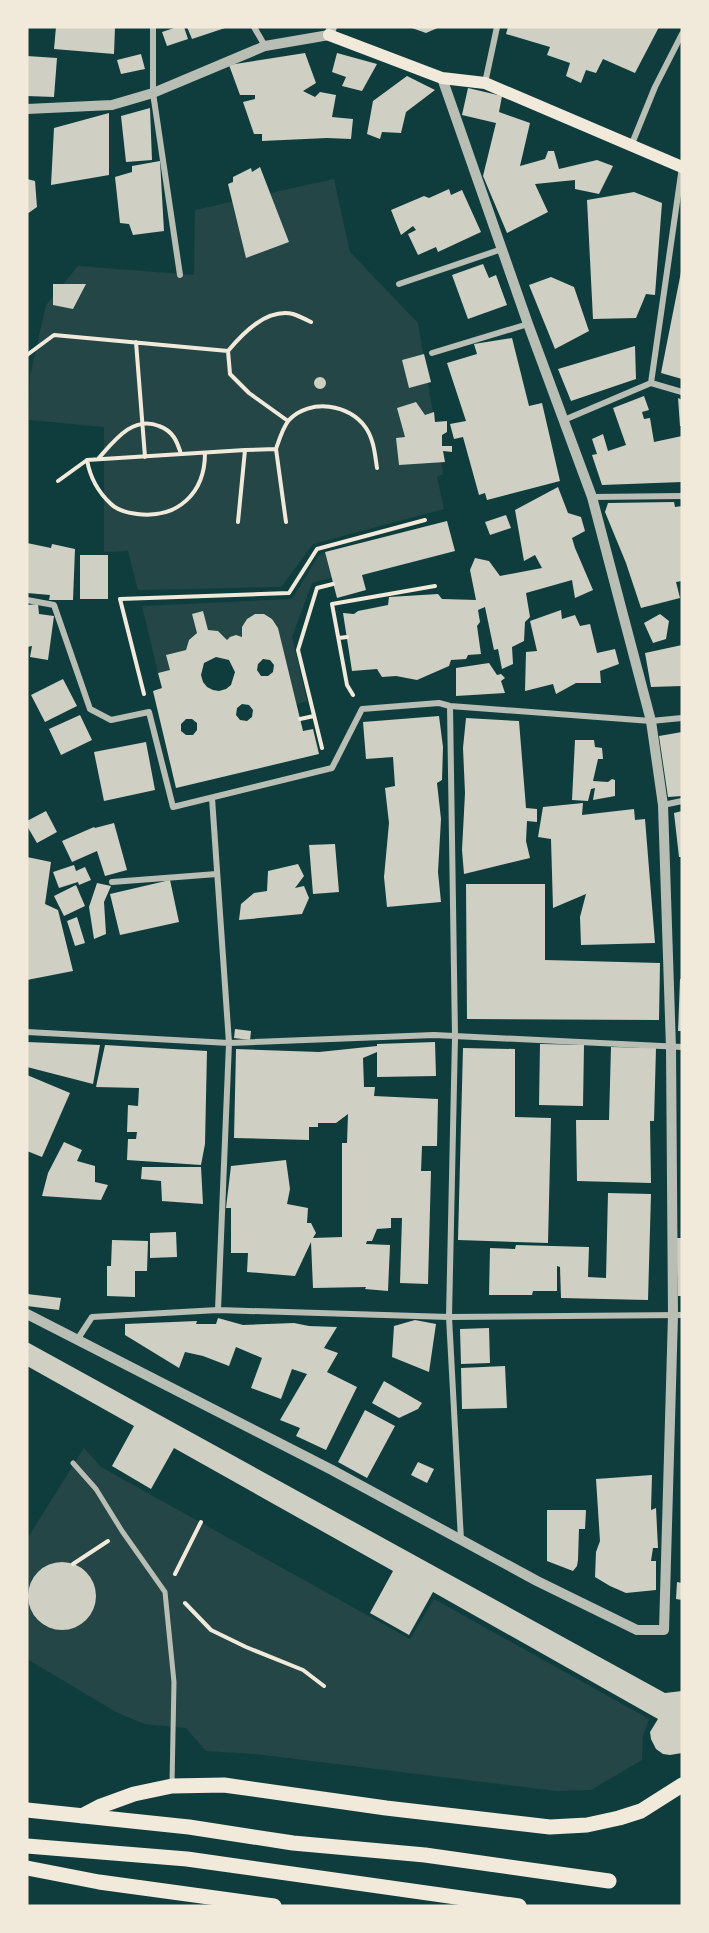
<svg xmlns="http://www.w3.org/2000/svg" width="709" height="1933" font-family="'Noto Serif',serif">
  <rect width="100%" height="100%" fill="#0f3d3e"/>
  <!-- green -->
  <path fill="#244646" d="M334 179 350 252 418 323 443 474 437 477 444 509 313 544 281 587 138 590 128 551 104 552V427L29 420 30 376 46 305 78 266 194 275 195 210Z
    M325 552 331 578 312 583 292 637 307 701 296 704 278 628C264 607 243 610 242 637 235 635 232 636 227 640L218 631 208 630 203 611 192 614 197 633 189 640 186 650 167 655 170 670 158 673 142 606 292 599 319 555Z
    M84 1448 101 1467 410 1639 434 1599 649 1719 643 1736 642 1760 591 1790 556 1791 255 1754 206 1751 186 1728 144 1724 116 1712 27 1659V1539Z"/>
  <!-- building -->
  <path fill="#cfcfc3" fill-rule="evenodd" d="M56 27H115L114 54 54 49Z
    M177 27H184L188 39 167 46 162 32Z
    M187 27H228L192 39Z
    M409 27H440L426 33Z
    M508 27H659L635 73 603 59 596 73 586 70 581 83 566 76 570 63 547 55 550 47 506 34Z
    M305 53 316 83 303 91 315 97 320 92 336 95 332 117 353 119 351 139 327 138 262 141V134H254L243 102 255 99V95H240L229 65Z
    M337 53 377 64 362 91 342 86 346 77 332 72Z
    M141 54 145 69 121 74 117 60Z
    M27 56 57 58 54 97 27 96Z
    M407 76 435 90 406 112 401 133 382 132 380 139 367 134 373 101Z
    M468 88 502 96 499 112 530 123 520 166 545 159 548 151H554L559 169 597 160 613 166 599 194 575 189V180L535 184 548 212 507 233 483 176 496 123 462 115Z
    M150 108 152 160 126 162 121 116Z
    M109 113V175L51 185 54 128Z
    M160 161 164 231 133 235 129 224 120 223 115 177 132 172V166Z
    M260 167 289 242 246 258 228 184 233 182V177L251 168 252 172Z
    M27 179 35 181 37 207 27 214Z
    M449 189 451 195 462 190 481 232 438 252 436 247 418 255 408 234 416 230 413 226 401 235 391 210 424 196 429 198Z
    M634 192 662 203 655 295 646 294 636 318 593 319 587 200Z
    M483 264 489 278 496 275 507 305 468 319 452 275Z
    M681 272H682V379L661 373Z
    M551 277 574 287 589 331 555 349 529 285Z
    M53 284H86L73 309 53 305Z
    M512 338 529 406 542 403 560 481 487 500 485 493 479 495 463 437 454 439 450 424 466 421 447 363 477 354 474 344Z
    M635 346 636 379 571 401 558 369Z
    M424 354 431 382 409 388 402 360Z
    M314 383a6 6 0 1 1 12 0a6 6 0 1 1-12 0Z
    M644 396 649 410 642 412 644 419 650 418 654 442 682 436V482L602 485 592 455 597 454 592 439 603 434 608 451 626 445 613 408Z
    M678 398 682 400V426H680Z
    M416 402 425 415 434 412 435 422 447 421V432L442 435V446H452V452L443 451 445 462 399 465 396 438 405 437 397 408Z
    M558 487 568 513 581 517 585 531 572 538 575 548 593 590 575 598 572 580 526 593 530 617 525 622 524 641 512 647 513 664 502 669 498 649 494 650 485 607 478 610 480 622 477 626 481 654 468 655 466 659 451 660 449 666 417 680 396 676 382 677 377 669 352 671 343 613 354 614 358 611 388 605 389 597 438 594 442 599 476 600 470 570 475 558 489 561 500 576 542 568 535 555 524 561 515 510Z
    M674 502 675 507 682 506V581L676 582 680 598 641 608 626 563 605 512 608 503Z
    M506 515 511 528 490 535 485 522Z
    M447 521 455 551 362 575 366 590 337 598 325 552Z
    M27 543 51 548 52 544 75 549 73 600H49L50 595 27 593Z
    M80 555H108V599H80Z
    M38 604 39 614 54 616 48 660 30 657 32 646 27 647V605Z
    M561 610 562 619 575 615 580 626 590 624 597 653 615 649 619 664 600 671 601 683H576L556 694 553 684 525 691 526 652 537 651 530 621Z
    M203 611 208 630 218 631 227 640 230 637 236 635 242 637V627L247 619 255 614H264L272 619 278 628 303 731 313 729 319 754 176 788 153 691 162 688 158 673 170 670 166 655 186 650 189 640 197 633 192 614ZM216 657 229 660 235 672 231 685 226 689 219 691 213 690 207 687 203 682 201 675 204 663ZM263 659 270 660 274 665 273 672 268 676H261L257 670 258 664ZM242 704 249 705 253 710 252 717 247 721 240 720 236 715 237 708ZM186 719H192L197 723V730L193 735H186L181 731V724Z
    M660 614 669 621 666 639 653 643 644 623Z
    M682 645V686L651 687 645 653Z
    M489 663 497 675 501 674 505 678 501 681 505 693 456 696V668Z
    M63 679 77 706 45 722 31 695Z
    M80 715 92 740 61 755 49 729Z
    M439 716 443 747 442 780 437 783 441 819 438 872 441 902 387 907 384 877 389 823 385 788 395 786 393 757 366 759 363 722Z
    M466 718 519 721 526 808 537 809V822L527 821 526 841 530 858 464 874 462 850 465 793 463 748Z
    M682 732V796L668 797 659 736Z
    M575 740H594L595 747 602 748 603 759H598L593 781 608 782 612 779 615 780V796L593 800 595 788 591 789 588 801 572 800Z
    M146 742 155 790 104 801 94 752Z
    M583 803 582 815 634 809 635 820 645 819 655 943 581 945 580 917 586 894 553 908 551 839 538 837 543 807Z
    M46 811 57 832 37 843 27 826V821Z
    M682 811V857H679L674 813Z
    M114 823 127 870 105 876 97 851 72 862 62 841 94 827 95 828Z
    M335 844 339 892 313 894 309 845Z
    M27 857 51 862 45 904 58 910 73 971 27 980Z
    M298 864 304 876 295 888 304 886 309 898 302 914 239 920 241 904 254 893 267 891 268 871Z
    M74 865 76 871 85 867 91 880 79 885 78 882 59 888 53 872Z
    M170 880 179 922 120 935 110 894Z
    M97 883 111 886 104 902 106 934 94 939 89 907Z
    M466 884H545V960L660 963 659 1020 467 1019Z
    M76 885 85 906 64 916 54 896Z
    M77 917 85 943 75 946 67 921Z
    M680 979H682V1031H678Z
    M235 1029 251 1031 250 1040 234 1038Z
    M27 1042 100 1045 93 1084 27 1067Z
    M435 1042 436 1076 377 1077V1052L363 1058 364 1087H375L374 1096 438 1099 437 1146H422L421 1171H431L428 1284 400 1283 402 1218H391V1228L377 1229 372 1241H367L366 1244 390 1245 388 1291 365 1289 366 1287 313 1288 311 1242 295 1276 247 1272 248 1253H231V1208H226L231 1166 286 1160 290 1189 287 1204 308 1208 307 1223H311L316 1233 313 1238 342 1237V1143H347L348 1114 336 1123H318V1127H309V1140L234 1138 236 1049 319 1052 377 1046V1044Z
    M540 1044 584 1045 583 1106 539 1105Z
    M105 1045 207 1051 205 1144 201 1165 127 1160 128 1139H136L137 1132H127L128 1105 138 1106 139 1088 96 1087Z
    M611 1047 656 1048 654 1121H650L651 1183 577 1181 576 1120H609Z
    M463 1048 515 1049V1117L551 1118 548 1243 458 1240Z
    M27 1075 70 1093 42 1157 27 1151Z
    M64 1142 82 1150 77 1161 95 1166V1182L108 1185 101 1200 42 1196 48 1173Z
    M142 1167H201L203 1204 162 1201 161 1181 141 1179Z
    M608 1193 651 1194 648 1300 561 1298 560 1267 557 1266V1291H533L532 1295H489L490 1248 515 1249 516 1245 589 1247 588 1277 606 1278Z
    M176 1232 177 1257 150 1258V1233Z
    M676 1238H682V1296H678Z
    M112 1240 148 1241 147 1271H135V1297L107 1296V1266H111Z
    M27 1294 61 1298 59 1310 27 1306Z
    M218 1318 243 1325 294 1323 309 1326 337 1327 324 1348 338 1353 327 1372 357 1387 326 1450 296 1436 300 1428 280 1420 307 1374 292 1369 281 1399 251 1388 262 1358 236 1347 229 1366 203 1356 185 1352 179 1368 125 1335V1324L197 1321 196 1324H216Z
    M415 1320 436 1324 429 1372 392 1357 394 1326Z
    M489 1328 490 1363 461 1364 460 1329Z
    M27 1342 665 1693 682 1691V1753L670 1755 663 1754 656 1749 651 1739 650 1732 658 1719 433 1592 409 1635 370 1613 393 1571 174 1448 151 1489 112 1466 134 1426 27 1366Z
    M505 1366 507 1408 462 1409 461 1368Z
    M384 1381 422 1403 418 1409 399 1418 372 1403Z
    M365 1410 395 1426 367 1478 338 1462Z
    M418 1462 434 1469 427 1483 411 1475Z
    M652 1475 651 1510 656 1508 658 1548H653L651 1561H656V1590L626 1593 610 1586 595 1577 596 1552 600 1541 596 1479Z
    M547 1510H586L585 1529H579L578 1560 577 1566 573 1571 547 1561Z
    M28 1596a34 34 0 1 1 68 0a34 34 0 1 1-68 0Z
    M677 1582 682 1583V1600L676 1599Z"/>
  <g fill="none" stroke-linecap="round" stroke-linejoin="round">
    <!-- path -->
    <path stroke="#f1e9da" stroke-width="4" d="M136 342 145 457
      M228 351C243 333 267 308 293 314 299 316 305 319 311 322
      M27 355 54 335 228 351 230 374 249 393 288 421
      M276 449 286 522
      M245 450 276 449C279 440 283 427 289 420 310 398 350 404 366 428 374 440 375 455 377 468
      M98 459C114 441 133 415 159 426 173 431 177 441 181 454
      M87 460C90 477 99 493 111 504 117 510 129 513 137 514 178 519 205 493 205 453
      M58 481 87 460 245 450 238 522
      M339 638 347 637
      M144 694 120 599 289 593 317 549 425 520
      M353 695 347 685 332 604 435 586
      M300 719 314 716
      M322 748 298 650 317 588 333 584
      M73 1564 108 1541
      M175 1574 201 1522
      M185 1603 211 1630 246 1647 303 1670 324 1686"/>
    <!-- pedestrian -->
    <path stroke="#b8beb3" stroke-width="5" d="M73 1463 96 1489 122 1531 165 1592 174 1682 172 1784"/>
    <!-- minor -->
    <path stroke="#b8beb3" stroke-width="6" d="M153 27V93L180 275
      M254 27 265 46
      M485 83 497 27
      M631 146 655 87 682 34
      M399 284 502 249
      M432 353 528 324
      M651 383 682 167
      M564 420 651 383 682 392
      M592 497 682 496
      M27 600 54 605 90 709 111 720 149 712 173 807 332 768 362 709 439 703 450 706 651 721 682 718
      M450 706 455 1037 449 1317 461 1540
      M212 798 229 1043 218 1310
      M663 805 682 801
      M112 882 217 874
      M27 1032 229 1043 434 1035 682 1047
      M77 1340 92 1317 218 1310 449 1317 682 1315"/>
    <!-- tertiary -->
    <path stroke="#b8beb3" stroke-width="10" d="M27 109 112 105 153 93 265 46 329 35 332 27
      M27 1314 332 1470 537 1581 637 1630H664L673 1315 671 1048 663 805 651 721 592 497 528 324 442 78"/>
    <!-- secondary -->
    <path stroke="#f1e9da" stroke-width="12" d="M329 35 442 78 485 83 682 167"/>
    <!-- primary -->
    <path stroke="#f1e9da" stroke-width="15" d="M27 1810 189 1827 293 1843 425 1855 609 1881
      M82 1816 101 1806 134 1794 172 1786 224 1785 386 1808 550 1827 587 1825 619 1818 641 1811 682 1785
      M27 1846 187 1859 519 1906
      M27 1868 99 1882 274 1906"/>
  </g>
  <!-- border -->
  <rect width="709" height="1933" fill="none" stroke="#f1e9da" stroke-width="57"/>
</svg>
